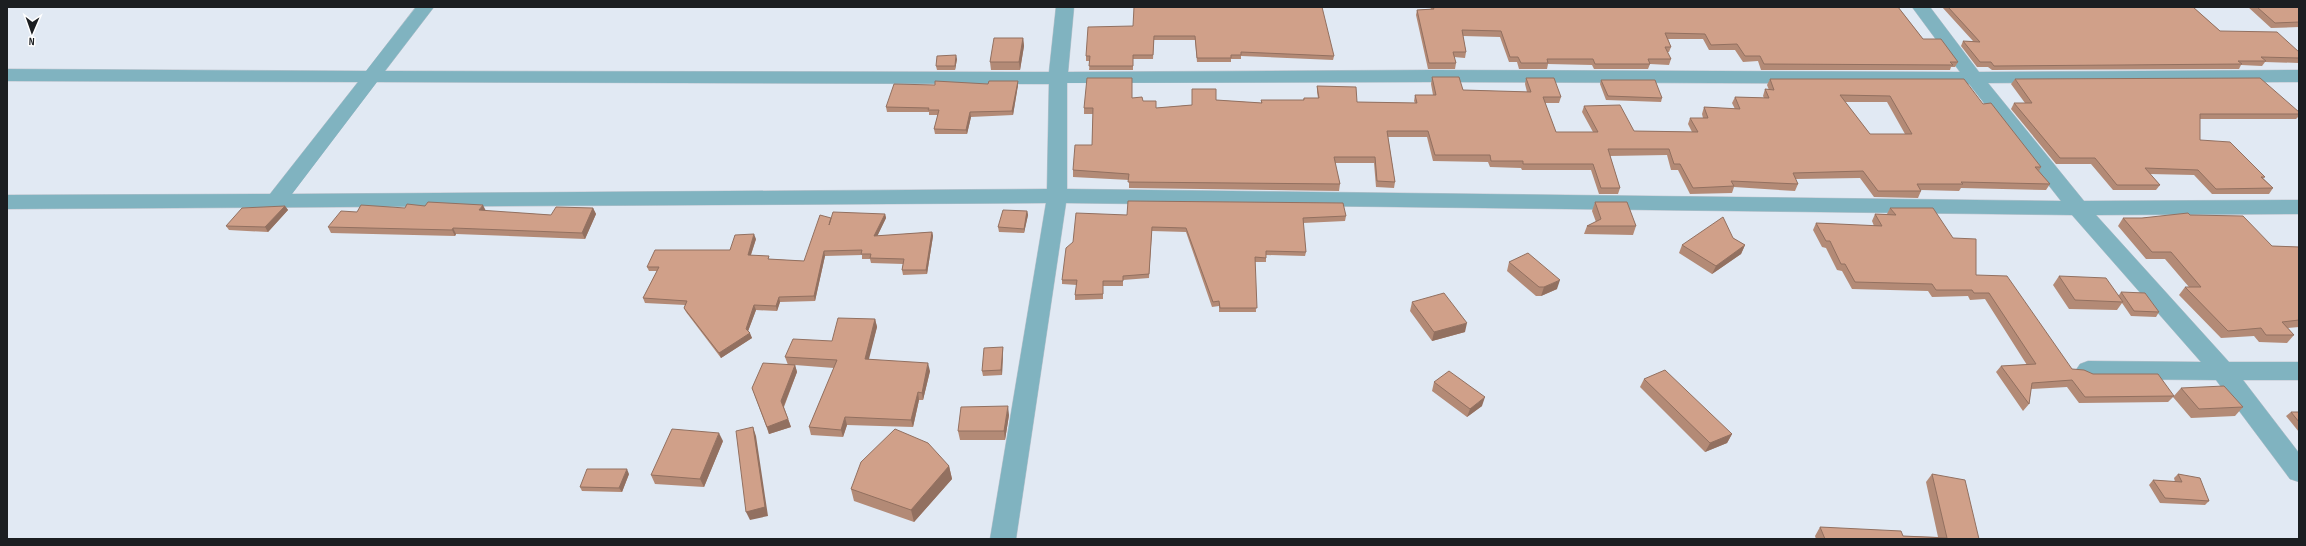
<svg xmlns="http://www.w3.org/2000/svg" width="2306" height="546" font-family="'Sofia Sans Condensed',sans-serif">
  <rect width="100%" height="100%" fill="#e1e9f3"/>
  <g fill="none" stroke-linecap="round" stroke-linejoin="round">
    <defs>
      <path id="minor" d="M416 7H434L385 71 1049 72 1056 7H1074L1068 72 1431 70 1960 72 1912 7H1930L1979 72 2299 70V82L1988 83 2084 201 2299 200V214L2096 215 2229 362H2299V380H2243L2299 453V482L2290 479 2216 380 2088 379 2080 376 2076 370 2080 364 2088 361 2201 362 2072 215 1066 203 1016 539H990L1046 203 7 209V195L270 194 358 82 7 81V69L366 71ZM377 82 1049 84 1047 189 292 194ZM1431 82 1969 84 2061 201 1067 189V83Z"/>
    </defs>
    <!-- minor casing -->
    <use href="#minor" stroke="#bdc4cd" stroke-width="1"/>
    <!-- minor -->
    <use href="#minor" fill="#80b3c0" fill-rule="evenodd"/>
  </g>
  <!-- wall -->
  <path fill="#b38a76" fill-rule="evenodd" d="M1430 7H1898L1923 39 1958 62 1955 67H1951L1950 70H1761L1758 61 1743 62 1735 50H1709L1703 39H1668L1671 47 1669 52H1667L1671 59 1669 65 1650 64 1648 69H1594L1592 65 1548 64 1547 69H1519L1517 62H1509L1500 37 1463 36 1466 52 1465 58 1454 57 1456 63 1455 69H1428L1416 15 1417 10 1431 9Z
    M1942 7H2193L2220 31 2299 52V63L2265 62 2262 66 2241 65 2239 69 1992 70 1988 67H1977L1961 46 1963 41H1973Z
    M2248 7H2299V27L2271 28Z
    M1133 26 1334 56 1333 60 1241 56V59H1231V62H1197L1195 40H1154L1153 59H1133V70H1089L1090 61H1086V56Z
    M1023 38 1024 46 1020 70H991L990 62Z
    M957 59 955 70H937L936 66Z
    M1432 77 1463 90 1527 92 1525 84 1526 78 1561 97 1559 103H1545L1556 132H1593L1582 112 1584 106 1634 131 1692 132 1688 124 1690 118H1703L1702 114 1704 107 1735 109 1732 103 1735 97 1764 98 1763 96 1765 89 1769 90 1767 85 1770 79 1983 104 2041 167 2039 171 2050 184 2046 190 1961 188 1959 191 1921 190V191L1918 198 1874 197 1860 178 1795 179 1798 184 1795 191 1734 187 1732 193 1690 194 1678 170H1671L1667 155 1610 156 1620 188 1618 194H1599L1591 170H1522L1521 168 1490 167 1488 162 1433 161 1427 137H1388L1395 182 1394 188 1376 187 1374 163H1335L1340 184 1339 191 1129 188V180L1073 177V170L1092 145 1093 114H1084V108L1132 98 1143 101 1156 108 1192 105V89L1216 100 1261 103V100H1303L1304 98H1318L1317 92V86L1357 102 1415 103 1414 101 1415 95H1433L1431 84ZM1845 102H1887L1905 134H1870Z
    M2015 79 2299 112V116L2296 119H2200V140L2265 177 2263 178 2273 188 2269 194H2212L2194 175 2150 174 2160 185 2156 190H2113L2091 164H2056L2011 109 2014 103H2025L2011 84Z
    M1601 80 1662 98 1661 102 1606 100 1600 84Z
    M1018 81V85L1013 115 971 117 967 134H935L934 129 938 115H929V112H887L886 107 935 85 988 84Z
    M1595 202 1636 226 1633 235 1584 234 1587 226 1596 222 1592 211Z
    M285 206 288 210 268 232 229 230 226 226Z
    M593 208 596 214 585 239 456 234 455 236 331 233 328 227 357 212 486 211 551 215Z
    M1890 208 1976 275 2072 369 2093 374 2174 396 2168 402 2079 403 2067 387 2031 389 2029 404 2023 411 1996 372 2001 366 2027 365 1985 299 1970 300 1968 296 1932 297 1928 291 1852 289 1842 271 1837 270 1826 248 1822 247 1813 230 1816 223 1874 226 1872 221 1875 214H1887Z
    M1027 211 1028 215 1024 233 999 232 998 227Z
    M885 214 886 218 877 236 932 232 933 236 927 274 903 275 902 270 903 264 871 263 870 259H862V255L825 256 815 301 780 302 777 311 756 310 748 331 752 338 721 358 686 312 684 308 685 305 645 303 643 298 657 271H649L647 267 730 250 756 239 751 255 770 259 804 261 831 219Z
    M1127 215 1346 216 1345 221 1303 223 1306 252 1305 256 1266 255V262H1255L1256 312H1219V306L1212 307 1186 232 1152 231 1149 278 1123 280V286H1103V299L1075 300V295L1077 285 1062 284V280Z
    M2190 215 2272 246 2299 247V327L2288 328 2294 335 2287 343 2259 342 2254 336 2221 338 2179 295 2185 287H2189L2165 259H2146L2118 226 2123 218H2142Z
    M1733 238 1745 245 1741 254 1712 274 1679 253 1682 245Z
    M1509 262 1557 289 1541 296H1536L1507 271Z
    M2059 276 2119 295 2121 292 2159 312 2156 317 2131 316 2122 303 2117 310 2069 309 2053 285Z
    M1412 302 1465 332 1432 341 1410 311Z
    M875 319 877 327 868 359 930 371 923 400H919L913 427 847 425 843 437 811 435 809 427 834 368 795 365 797 372 784 407 791 427 769 434 752 388 788 365 785 357 832 341Z
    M1003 347V352L1002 375 983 376 982 371Z
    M1644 379 1732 434 1727 443 1705 452 1640 387Z
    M1434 382 1482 406 1467 417 1432 391Z
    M2181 388 2243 407 2235 416 2191 418 2173 397Z
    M2291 412H2299V432L2286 416Z
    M1009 415 1005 440H960L958 431Z
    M723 441 704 487 655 484 651 475Z
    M949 466 952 479 914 522 854 501 851 489Z
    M629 474 622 492 582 491 580 487Z
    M1932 474 1979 539H1816L1815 536 1820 527 1903 536 1938 537 1926 482Z
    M2178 474 2209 501 2205 505 2160 503 2149 485 2153 480 2175 482 2174 478Z"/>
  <!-- shaded-wall -->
  <path fill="#927060" d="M1023 38 1024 46 1020 70 1019 62Z
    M956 55 957 59 955 70V66Z
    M1018 81V85L1013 115 1012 111Z
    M970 112 971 117 967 134 966 130Z
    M483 205 486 211 482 216 479 210Z
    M285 206 288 210 268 232 265 227Z
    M593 208 596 214 585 239 582 233Z
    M1027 211 1028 215 1024 233V229Z
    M885 214 886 218 875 241 874 236Z
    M453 228 456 234 455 236 452 230Z
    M932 232 933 236 927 274 926 270Z
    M754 234 756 239 749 260 748 255Z
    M1745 245 1741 254 1712 274 1716 266Z
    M824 251 825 256 815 301 814 296Z
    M1560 280 1557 289 1541 296 1544 287Z
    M779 297 780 302 777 311 776 306Z
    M754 305 756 310 747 334 746 329Z
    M875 319 877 327 867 367 865 359Z
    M1467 323 1465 332 1432 341 1434 332Z
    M750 333 752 338 721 358 719 353Z
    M1003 347V352L1002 375 1001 370Z
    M928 363 930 371 923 400 922 393Z
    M795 365 797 372 783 408 781 401Z
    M918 392 919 400 913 427 911 420Z
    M1485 397 1482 406 1467 417 1470 409Z
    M1008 406 1009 415 1005 440 1004 431Z
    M845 417 847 425 843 437 841 430Z
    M788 419 791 427 769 434 767 427Z
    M753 427 756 436 768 516 750 520 746 512Z
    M719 433 723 441 704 487 700 479Z
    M1732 434 1727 443 1705 452 1710 443Z
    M949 466 952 479 914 522 911 510Z
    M627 469 629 474 622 492 619 488Z"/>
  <!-- building -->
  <path fill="#d0a089" stroke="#927060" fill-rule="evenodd" d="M1134 7H1322L1334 56 1241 52V55H1231V58H1197L1195 36H1154L1153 55H1133V66H1089L1090 56H1086L1088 27 1133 26Z
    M1433 7H1898L1923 39H1941L1958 62H1950L1953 65 1764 64 1760 56H1745L1737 44 1711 45 1705 34 1665 33 1671 47H1665L1671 59H1648L1650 64H1595L1593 59H1547L1548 63H1521L1518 57H1510L1501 31 1462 30 1466 52H1453L1456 63H1429L1417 10 1434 9Z
    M1948 7H2193L2220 31 2277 32 2299 52V58L2261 57 2266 61H2238L2242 64 1994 66 1991 62H1980L1963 41 1980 42Z
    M2257 7H2299V22L2275 23Z
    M994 38H1023L1019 62H990Z
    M956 55 955 66H936L937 56Z
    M1432 77H1459L1463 90 1531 92 1526 78H1554L1561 97H1543L1556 132H1598L1584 106 1620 105 1634 131 1698 132 1690 118H1708L1704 107 1740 109 1735 97 1769 98 1765 89 1774 90 1770 79H1964L1983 104 1991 103 2041 167H2035L2050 184 1961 182 1963 184H1917L1921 191H1878L1863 171 1793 173 1798 184 1731 181 1734 186 1693 188 1680 164H1674L1669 149H1608L1620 188H1601L1593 164H1523V161H1491L1490 155H1435L1428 131H1387L1395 182 1377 181 1375 157H1334L1340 184 1128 182 1129 174 1073 170 1075 145H1092L1093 108H1084L1087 78H1132V98L1142 97 1143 101H1156V108L1192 105V89H1216V100L1262 103 1261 100H1304V98H1319L1317 86 1356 87 1357 102 1417 103 1415 95H1436ZM1840 95 1890 96 1912 134H1870Z
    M2260 78 2299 112V114H2200V140L2230 142 2265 177H2261L2273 188 2216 189 2198 170 2145 168 2160 185H2117L2095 158H2060L2014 103H2032L2015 79Z
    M1601 80H1655L1662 98 1608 96Z
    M935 81 988 84 989 81H1018L1012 111 970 112 966 130 934 129 939 110H928L929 108 886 107 894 84 935 85Z
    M1128 201 1343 203 1346 216 1303 218 1306 252 1266 251V258L1255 257 1257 308H1220L1219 301 1213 302 1186 228 1152 227 1149 274 1123 276V281H1103V294L1075 295 1077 280H1062L1066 248 1073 242 1076 213 1127 215Z
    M428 202 483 205 479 210 551 215 556 207 593 208 582 233 453 228 452 230 328 227 341 211 357 212 361 205 405 208 407 204 425 206Z
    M1595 202H1627L1636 226H1587L1601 219Z
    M285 206 265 227 226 226 242 208Z
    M1890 208H1933L1953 238 1976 239V275L2007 276 2072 369 2084 370 2093 374H2158L2174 396 2085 397 2072 380 2032 383 2029 404 2001 366 2036 364 1989 293H1974L1972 290H1936L1932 284 1855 282 1845 264H1841L1830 241H1826L1816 223 1882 226 1875 214 1896 215Z
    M1003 210 1027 211 1024 229 998 227Z
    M833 212 885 214 874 236 932 232 926 270H902L904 259 870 258 871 254H861L862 250 824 251 814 296 779 297 776 306 754 305 746 329 750 333 719 353 684 308 687 301 643 298 659 267H647L655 250H730L735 235 754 234 748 255 769 256 768 259 804 261 820 215 831 218 829 225Z
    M2188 213 2190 215 2243 216 2272 246 2299 247V320L2282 322 2294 335H2266L2261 328 2228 331 2185 287H2201L2171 252H2152L2123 218H2142Z
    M1723 217 1733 238 1745 245 1716 266 1682 245Z
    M1528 253 1560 280 1544 287H1539L1509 262Z
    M2059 276 2106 278 2123 302 2075 300Z
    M2121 292 2145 293 2159 312 2134 311Z
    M1444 293 1467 323 1434 332 1412 302Z
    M838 318 875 319 865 359 928 363 922 393 918 392 911 420 845 417 841 430 809 427 837 360 785 357 793 339 832 341Z
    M1003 347 1001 370 982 371 984 348Z
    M763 363 795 365 781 401 788 419 767 427 752 388Z
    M1665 370 1732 434 1710 443 1644 379Z
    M1449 371 1485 397 1470 409 1434 382Z
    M2224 386 2243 407 2199 409 2181 388Z
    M1008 406 1004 431H958L961 407Z
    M2291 412H2299V422Z
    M753 427 765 507 746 512 736 431Z
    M672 429 719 433 700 479 651 475Z
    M895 429 928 443 949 466 911 510 851 489 861 462Z
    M587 469H627L619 488 580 487Z
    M1932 474 1965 480 1979 539H1825L1820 527 1901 531 1903 536 1947 538Z
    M2178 474 2200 478 2209 501 2165 498 2153 480 2182 482Z"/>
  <!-- border -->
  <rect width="2306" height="546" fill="none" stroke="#1b1e21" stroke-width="16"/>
  <!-- north arrow -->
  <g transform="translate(32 32) rotate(182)" stroke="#ffffff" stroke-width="3" paint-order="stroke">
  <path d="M0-3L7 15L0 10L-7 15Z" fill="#1b1e21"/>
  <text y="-6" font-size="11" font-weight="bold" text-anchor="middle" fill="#1b1e21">N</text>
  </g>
</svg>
